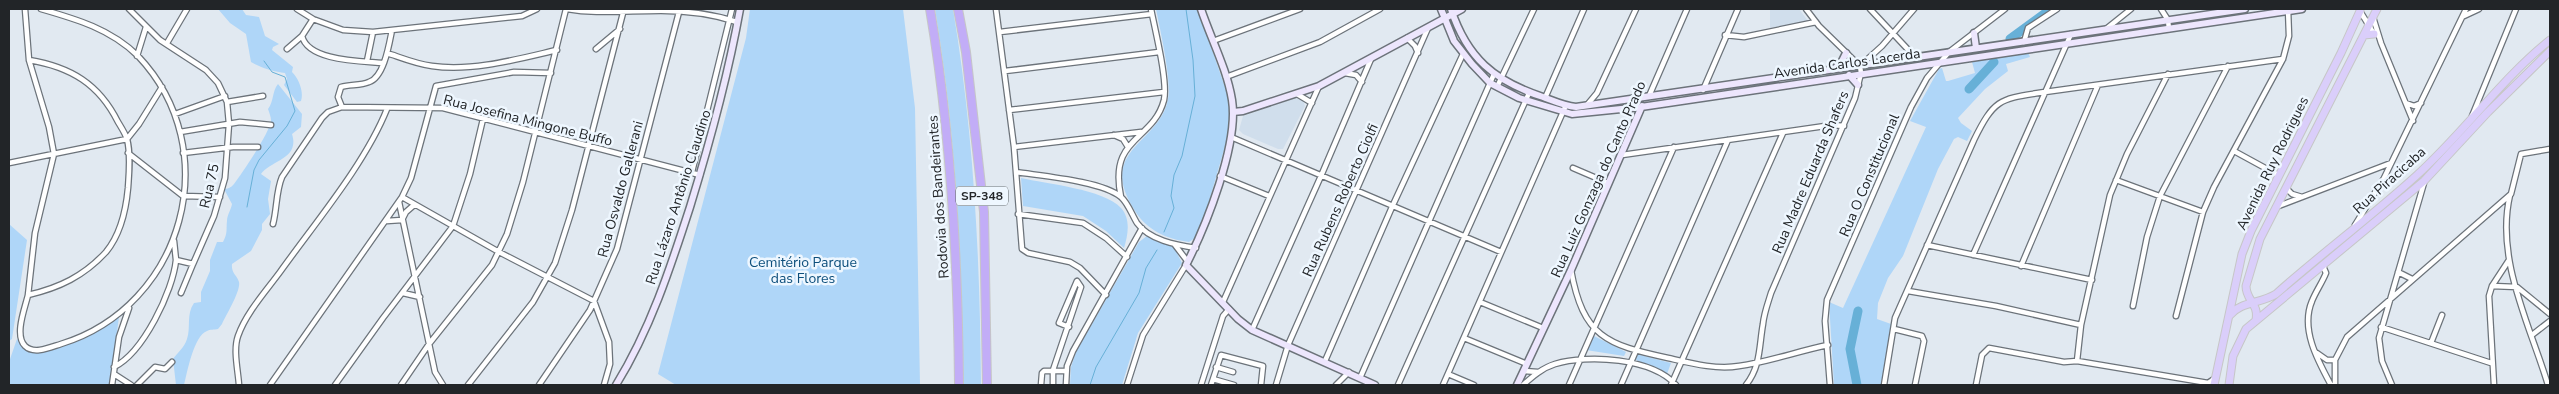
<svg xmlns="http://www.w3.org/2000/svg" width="2559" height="394" font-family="'Nunito Sans',sans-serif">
  <rect width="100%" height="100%" fill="#e1e9f1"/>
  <!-- built -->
  <path fill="#d0deec" d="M1770 9H1799L1808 21 1770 28Z
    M1295 98 1303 100 1305 106 1283 149H1278L1243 134 1239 130 1243 116Z"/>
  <!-- green -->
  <path fill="#afd6f8" d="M218 9H242L246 15 259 17 265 36 279 44 273 47 272 50 293 67 292 72C299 79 304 92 301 101L297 102 284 85 287 79 285 73C275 72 259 67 251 62L246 34 230 23Z
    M750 9H903L915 108 920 385H676L658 374 746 38Z
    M935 9H953C974 134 980 259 981 385H963C962 259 956 133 935 9Z
    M1156 9H1198L1227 93 1230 112 1228 136 1201 229 1198 236 1189 242C1166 239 1147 230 1135 211 1095 149 1160 144 1168 99 1172 81 1160 29 1156 9Z
    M2028 52 2030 57 2006 64 2008 71 1985 89 1958 118 1961 123 1972 131 1967 141 1958 137 1954 139 1938 169 1903 256 1888 278 1878 303 1877 319 1891 324 1881 385H1834L1829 302 1843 308 1926 127 1910 121 1939 69 1942 68 1946 81H1948L1975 73 1972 62Z
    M278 84 302 114 301 127 292 134C300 159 271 160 261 174L271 181 268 199 270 214 262 224V230L251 251 232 264C231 273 237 275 239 282 241 291 226 315 222 324L218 329C214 330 210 329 207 331 194 335 187 373 184 385H176L173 359C178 352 184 348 187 339 191 328 186 314 194 303L201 302V292L210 271V260L217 242H223C228 233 226 229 227 221 227 215 231 210 232 204L224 189C227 189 231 188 234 184 241 175 271 131 271 120 271 117 269 112 268 109 274 101 272 91 278 84Z
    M1021 178C1046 184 1104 189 1121 208 1131 219 1128 235 1124 248L1106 231 1083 216 1023 206Z
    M9 224 27 240 12 339 9 341Z
    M1147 236 1174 247 1182 263 1138 333 1122 385H1070L1071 367 1076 352 1139 242Z
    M119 317 110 385H9V362L17 339 30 352 51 349Z
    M1594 336 1626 352 1624 356 1586 350Z
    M1636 354 1671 363 1667 374 1634 359Z"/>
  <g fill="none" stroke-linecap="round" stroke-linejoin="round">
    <!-- stream -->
    <path stroke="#67b0d7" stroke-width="1" d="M247 207 254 170 259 160 287 126 295 111 285 77 272 72 264 61
      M1164 232 1174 208 1171 196 1174 175 1182 156 1195 96 1193 60 1186 9
      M1090 385 1096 367 1139 293 1146 268 1157 250"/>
    <!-- river -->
    <path stroke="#67b0d7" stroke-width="9" d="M2010 39 2051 9
      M1969 89 1994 62
      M1857 385 1850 349 1858 311"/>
    <defs>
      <path id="street" d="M25 9 29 60 49 127 54 154 35 233 28 295
        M297 9 313 19 343 30 373 32 522 16 537 9
        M567 9C595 14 620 11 649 11 677 10 710 13 737 22
        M996 9 1014 147 1022 249 1028 253 1070 262 1080 268 1106 295
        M1806 9 1819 26 1860 66
        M1870 9 1915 57
        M2161 9 2168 20 2169 29
        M2360 11 2374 34
        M2464 16 2479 9
        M2373 17 2381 43 2413 121
        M313 19 302 36C308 61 360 61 382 63
        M2106 29 2131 9
        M1000 32 1152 14
        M1725 35 1744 37 1816 22
        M1407 38 1415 46 1418 53
        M1213 41 1300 9
        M2024 42 2028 28 2057 9
        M167 43 187 9
        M287 49 302 36
        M596 49 620 29
        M387 53C402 58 416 64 432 66 472 72 518 59 557 50
        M137 56 146 27
        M29 60C71 67 99 84 118 122 121 127 125 133 127 139 131 154 129 173 128 188 126 210 120 235 106 252 84 276 59 288 28 295 25 308 14 335 25 346 34 355 51 347 61 344 184 306 227 150 138 56 111 29 76 19 41 9
        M367 61 373 32
        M1861 65 1882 46 1914 9
        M1005 71 1159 52
        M1345 73 1356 75 1362 82
        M1226 77 1320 42 1380 9
        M1497 87 1534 9
        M1703 90 1738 9
        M1297 94 1312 103
        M1649 96 1687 9
        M1545 98 1584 9
        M227 102 263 96
        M2406 103 2414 106 2421 103
        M1587 105 1597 93 1636 9
        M342 107 338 97 341 87C350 84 360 86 369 82 384 77 389 45 392 30
        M1009 110 1164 92
        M175 114 225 96
        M2472 116 2516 9
        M180 132 240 122 271 125
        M1114 135 1123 139 1128 147
        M1231 137 1501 252
        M127 139 139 124 162 87
        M1014 147 1141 132
        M2234 151 2278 175
        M128 153 183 196
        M183 153 233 147H258
        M1622 155 1832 125 1844 126
        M9 163 127 139
        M1573 168 1608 183
        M692 172 732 9
        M1016 172C1041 176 1102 181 1121 197 1128 203 1132 215 1137 223 1149 240 1176 245 1196 248
        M1220 176 1269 196
        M2116 180 2203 212
        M2286 188 2292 194 2302 197
        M2510 195C2495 259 2530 325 2548 385
        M183 196 220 197
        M402 197 499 252 594 301 609 342 610 364 604 385
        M1121 197C1108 136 1153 142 1164 100 1168 81 1155 30 1151 9
        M399 202 435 372 443 385
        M2276 207 2391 163
        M1018 214 1083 223 1106 238 1127 257
        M387 221 402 220 406 212 414 205
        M273 224C277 209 276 191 282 177L322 118 328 112 342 107 443 108 700 175
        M2355 225 2384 178 2466 9
        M174 241 176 260
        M1175 245 1188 262
        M1927 245 2092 280
        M1973 255 2071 34
        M2021 266 2098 85
        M2323 266 2326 273C2322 283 2316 291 2312 301 2300 329 2318 361 2331 385
        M1571 270C1583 337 1607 345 1668 358 1690 363 1716 370 1739 366 1769 362 1798 351 1828 345
        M2398 272 2412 279
        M2492 286 2517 287 2550 314
        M1908 291 1996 306 2081 325
        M181 293 193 264
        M403 293 420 297
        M1223 302 1319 86
        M1480 302 1543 328
        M2133 306 2147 237 2160 196 2228 66
        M2176 316 2203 212 2214 187 2283 59 2289 36 2288 9
        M2381 327 2491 363
        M1894 329 1922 336 1924 341 1915 385
        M1252 330 1321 176 1371 59
        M2532 335 2550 321
        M1464 338 1527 364
        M2431 343 2442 315
        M2317 353 2327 360H2335
        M1325 361 1392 207 1463 54
        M2077 361 2081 325 2110 195 2127 154 2168 74
        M114 367C143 353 173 291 176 260L193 264 214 216 225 178 229 124 227 102 218 83 206 70 160 40 129 9
        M1216 367 1233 372
        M1524 371 1538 372
        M114 374 131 385
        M1448 374 1474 385
        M1360 378 1494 74
        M1213 379 1234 385
        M112 385 119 337 129 308
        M137 385 155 367 165 369 172 362
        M239 385C238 370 233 350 238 336 246 313 266 291 280 272 315 223 365 164 387 109
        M270 385 402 197 411 178 436 86 514 72 551 73
        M335 385 383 318 453 226 470 174 483 119
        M401 385 429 344 492 265 507 234 523 182 566 9
        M468 385 533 302 555 263 572 210 623 13
        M539 385 590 310 617 249 679 12
        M1041 385 1042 373 1044 371H1066
        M1053 385V370L1081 287 1077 281 1059 323 1069 327
        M1066 385 1067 366 1073 351 1142 228
        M1127 385 1143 335 1186 265
        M1201 385 1223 316 1229 309
        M1211 385 1221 355 1263 366 1261 385
        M1276 385 1288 345 1428 28
        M1336 385 1349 372
        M1398 385 1529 93
        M1443 385 1566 105
        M1523 385C1532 377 1542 368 1555 364 1588 354 1652 358 1676 385
        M1569 385 1674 147
        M1621 385 1728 140
        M1671 385 1783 133
        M1746 385C1761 366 1759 346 1763 324 1764 313 1768 303 1771 293L1855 98 1861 73 1860 66
        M1830 385 1825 321 1827 300 1911 107 1927 78 1949 52 2005 9
        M1884 385 1895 318 1974 140C1995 97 2001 99 2045 92L2283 59
        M1976 385 1982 355 1989 348 2064 362 2077 361 2208 383 2214 379
        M2335 385V360L2347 337 2511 194 2521 154 2550 149
        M2392 385 2382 361 2379 338 2424 183
        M2494 385 2489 296 2492 286 2509 260"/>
      <path id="secondary" d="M1201 9C1211 39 1227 69 1232 100 1239 144 1206 226 1186 265L1238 319 1252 330 1375 385
        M1441 9 1454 41 1472 64 1490 83 1519 98 1572 114 1641 107 2302 9
        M1451 9C1467 58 1494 81 1543 97 1554 101 1564 106 1576 107L2245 9
        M1974 33 1976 48
        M1834 69 1841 63 1846 53
        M1849 75 1858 85
        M1233 112 1243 111 1319 86 1462 9
        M616 385C650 330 670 269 690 207 710 142 728 76 740 9
        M1517 385 1571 270 1642 106"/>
      <path id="primary" d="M2364 35 2374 34
        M2229 316C2241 301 2260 304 2276 294 2322 253 2371 217 2416 176 2463 134 2501 79 2550 40
        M2256 320C2259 303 2246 301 2246 286L2260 239 2377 9
        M2214 385 2242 254 2251 231 2341 53 2360 11
        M2229 385 2233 356 2246 329 2424 181 2488 112 2550 51"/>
      <path id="highway" d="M930 9C951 133 958 260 959 385
        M958 9 966 52 984 212 987 385"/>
    </defs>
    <!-- street casing -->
    <use href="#street" stroke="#6c737a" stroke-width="7"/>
    <!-- secondary casing -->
    <use href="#secondary" stroke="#6c737a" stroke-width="9"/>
    <!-- primary casing -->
    <use href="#primary" stroke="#c6c6c7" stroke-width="9"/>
    <!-- highway casing -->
    <use href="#highway" stroke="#c6c6c7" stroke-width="10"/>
    <!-- street -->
    <use href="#street" stroke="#fff" stroke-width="4.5"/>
    <!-- secondary -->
    <use href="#secondary" stroke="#ede6fd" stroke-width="6"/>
    <!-- primary -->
    <use href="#primary" stroke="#dacefa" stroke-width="7"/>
    <!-- highway -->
    <use href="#highway" stroke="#c2adf7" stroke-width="8"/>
  </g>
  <g text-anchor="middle" stroke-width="5" stroke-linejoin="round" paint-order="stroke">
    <!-- shield labels -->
    <rect fill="#eef7ff" stroke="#5f6468" stroke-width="1" x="956" y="186.5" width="52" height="19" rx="4"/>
    <g font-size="12" font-weight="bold" fill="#222528">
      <text x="982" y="200">SP-348</text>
    </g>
    <!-- street labels -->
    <g font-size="14" fill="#222528" stroke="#eef7ff">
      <text transform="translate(1847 63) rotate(-8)" y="5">Avenida Carlos Lacerda</text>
      <text transform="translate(528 120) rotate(14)" y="5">Rua Josefina Mingone Buffo</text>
      <text transform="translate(2272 163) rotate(-64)" y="5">Avenida Ruy Rodrigues</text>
      <text transform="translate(1810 172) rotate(-67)" y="5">Rua Madre Eduarda Shafers</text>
      <text transform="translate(1869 175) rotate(-67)" y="5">Rua O Constitucional</text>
      <text transform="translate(1598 179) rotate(-66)" y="5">Rua Luiz Gonzaga do Canto Prado</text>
      <text transform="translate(2389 180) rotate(-42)" y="5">Rua Piracicaba</text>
      <text transform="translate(209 186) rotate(-77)" y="5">Rua 75</text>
      <text transform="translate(620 189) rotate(-75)" y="5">Rua Osvaldo Gallerani</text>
      <text transform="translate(678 197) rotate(-72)" y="5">Rua Lázaro Antônio Claudino</text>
      <text transform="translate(938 197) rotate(-94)" y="5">Rodovia dos Bandeirantes</text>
      <text transform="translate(1340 200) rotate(-66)" y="5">Rua Rubens Roberto Ciolfi</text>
    </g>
    <!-- park labels -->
    <g font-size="14" fill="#0d4f7c" stroke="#eef7ff">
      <text x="803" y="267">Cemitério Parque<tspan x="803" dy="16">das Flores</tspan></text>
    </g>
  </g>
  <!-- border -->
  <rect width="2559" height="394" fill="none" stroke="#222528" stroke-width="20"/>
</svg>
